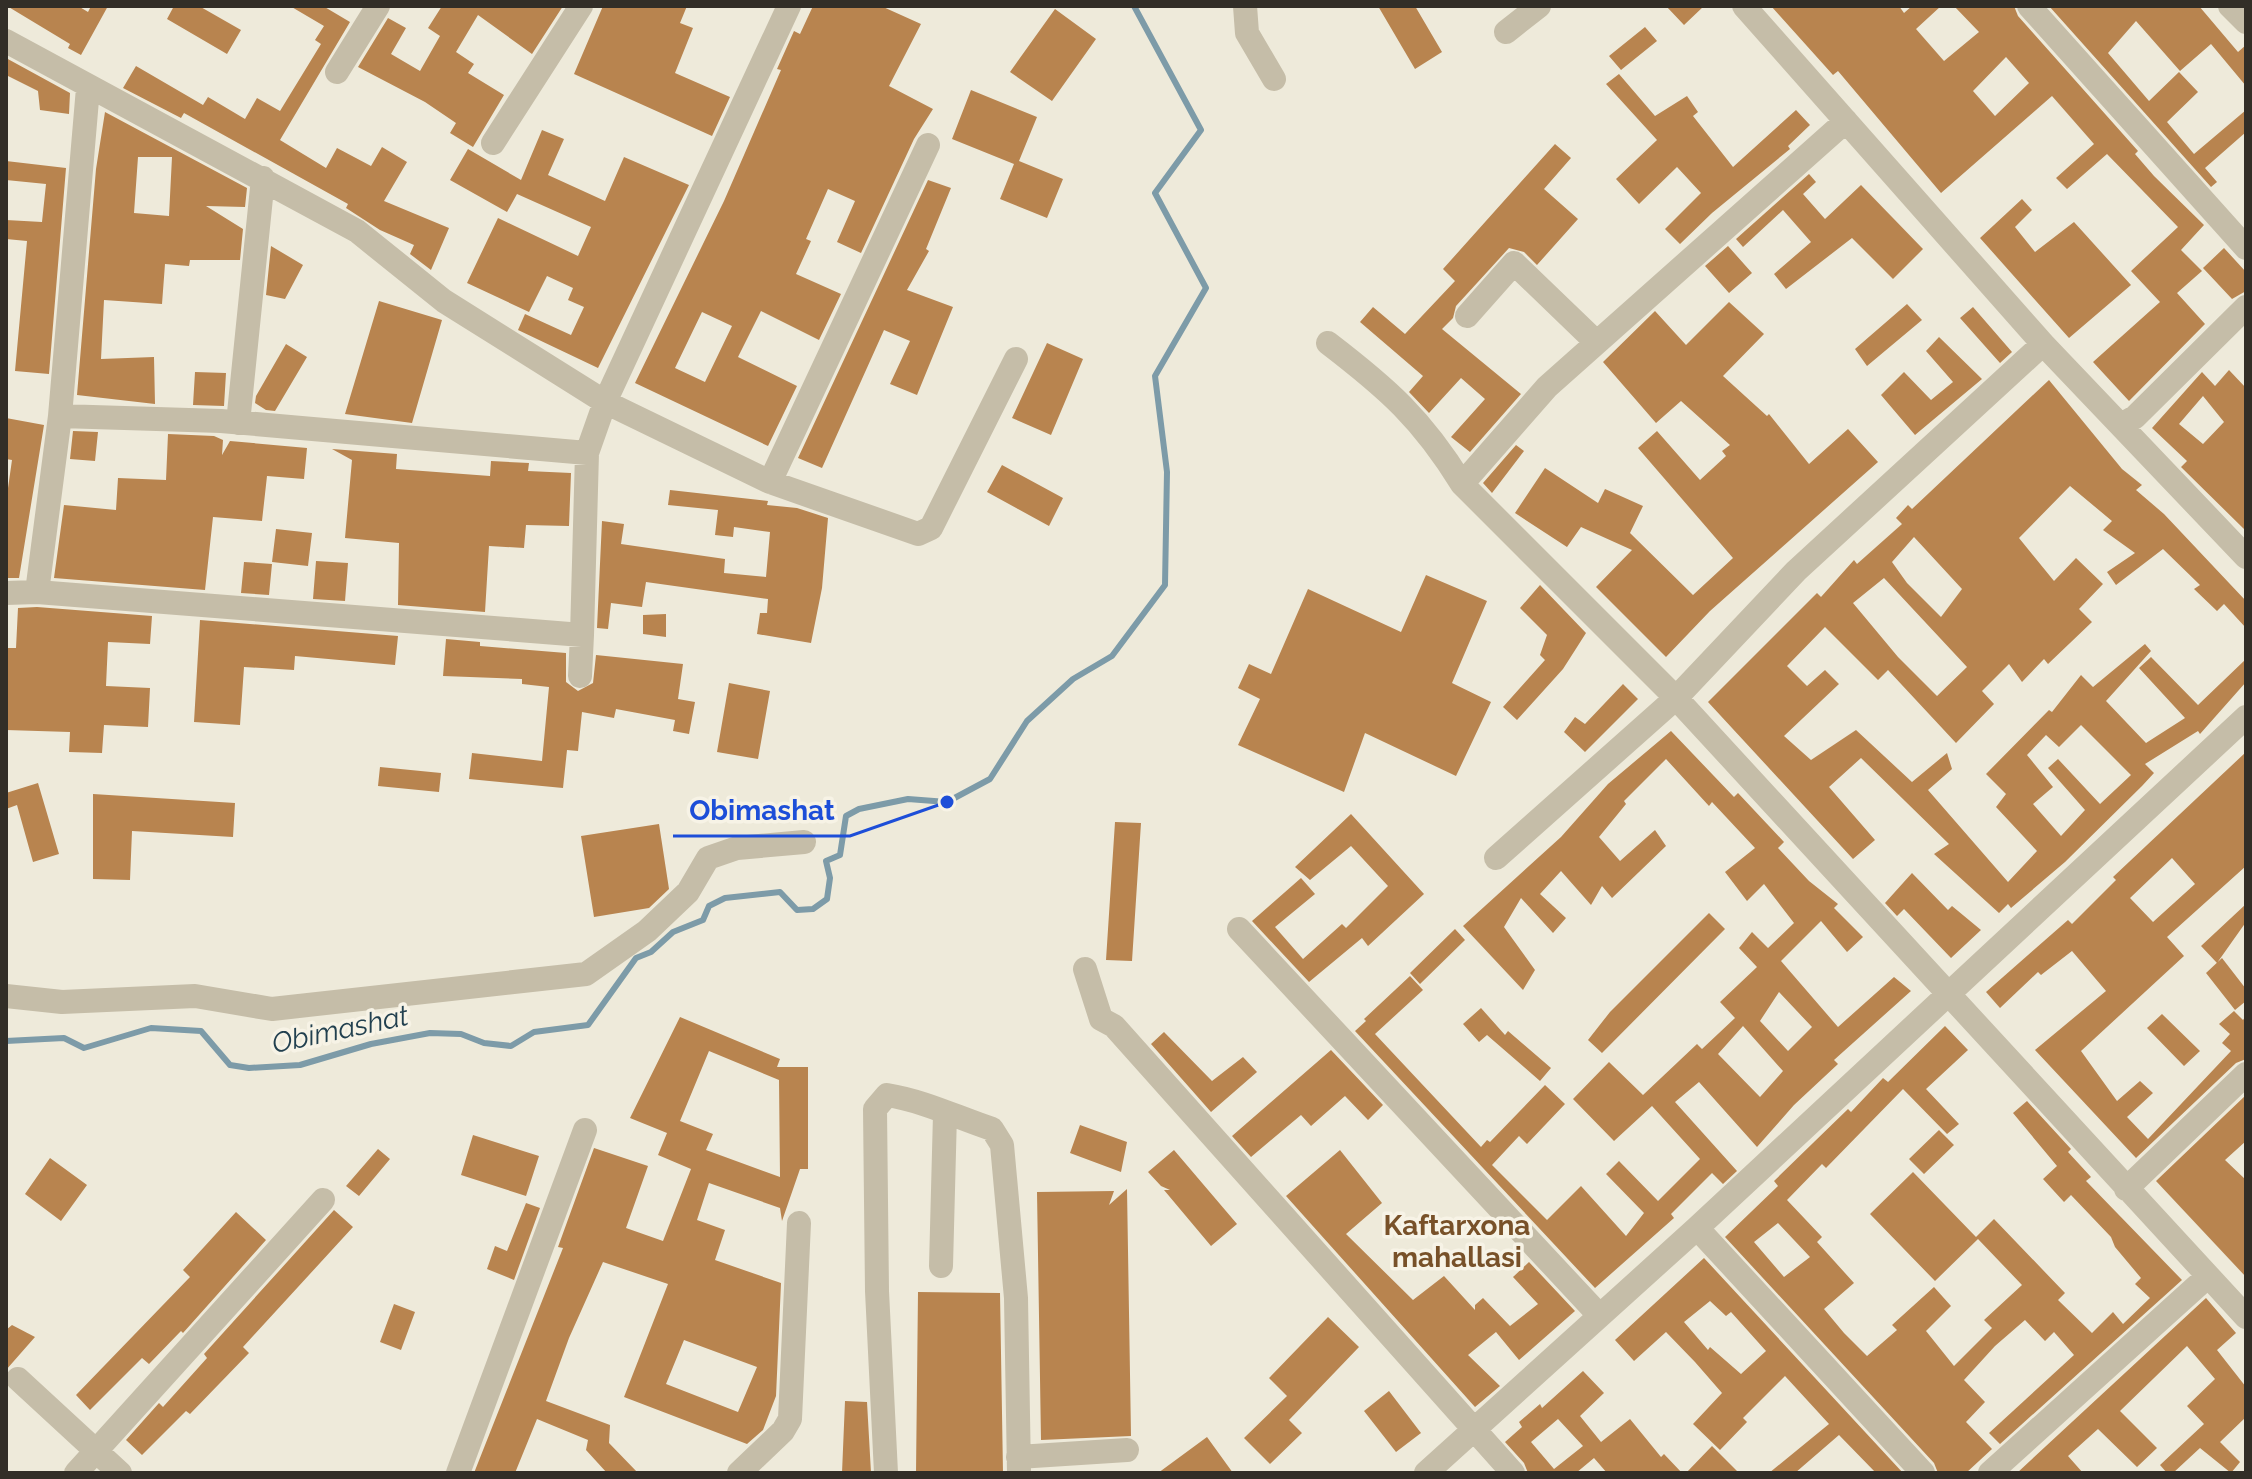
<svg xmlns="http://www.w3.org/2000/svg" width="2252" height="1479" font-family="Raleway,sans-serif">
  <rect width="100%" height="100%" fill="#eeeada"/>
  <g fill="none" stroke-linecap="round" stroke-linejoin="round">
    <!-- stream -->
    <path stroke="#7d9ba8" stroke-width="6" d="M6 1041 64 1038 84 1048 151 1028 201 1031 230 1065 249 1068 300 1065 371 1044 430 1033 461 1034 484 1043 511 1046 534 1032 588 1025 636 958 651 952 673 932 703 920 709 906 725 898 780 892 797 910 813 909 827 899 830 878 826 861 840 855 846 816 859 809 908 799 947 802 990 779 1027 721 1073 679 1112 656 1165 585 1167 472 1155 376 1206 288 1155 193 1201 130 1134 6"/>
  </g>
  <!-- building -->
  <path fill="#b8844f" fill-rule="evenodd" d="M7 6H78L88 12 91 6H108L81 55 68 48 70 44Z
    M174 6H199L241 30 227 54 167 19Z
    M290 6H323L350 22 280 140 326 168 337 148 371 166 382 147 407 162 384 201 449 228 431 270 410 254 414 245 380 230 346 208 348 204 184 113 181 118 123 88 136 66 203 105 208 97 245 119 257 98 280 111 321 44 315 40 324 26Z
    M442 6H563L532 54 478 15 456 52 474 64 468 73 504 95 473 147 450 133 456 123 425 102 358 67 388 18 406 28 391 54 420 71 440 36 428 28Z
    M603 6H687L680 23 693 28 675 73 730 97 712 136 574 74Z
    M813 6H881L921 24 889 86 933 109 914 139 861 253 837 242 855 201 828 189 806 239 811 241 796 274 841 294 819 340 761 311 738 357 797 386 768 446 635 383 724 201 781 70 777 69 794 31 800 34ZM702 312 732 326 705 382 675 368Z
    M1378 6H1415L1442 52 1415 69Z
    M1666 6H1704L1684 25Z
    M1771 6H1899L1904 13 1912 6H1941L1916 29 1944 61 1979 32 1954 6H2014L2018 16 2138 151 2135 154 2154 176 2204 225 2181 250 2202 271 2177 293 2205 324 2129 401 2093 362 2160 302 2131 271 2178 227 2107 154 2067 189 2056 178 2094 144 2052 96 1941 193 1838 71 1833 75ZM2006 57 2029 83 1995 116 1973 91Z
    M2049 6H2199L2238 52 2246 45V86L2211 44 2180 71 2136 21 2108 53 2149 101 2179 72 2198 92 2167 122 2194 154 2246 110V132L2205 168 2217 182 2211 187Z
    M1055 9 1096 39 1052 101 1010 72Z
    M1645 27 1657 41 1621 70 1609 56Z
    M6 58 70 93 69 114 40 110 38 91 6 75Z
    M1619 74 1655 116 1687 96 1698 112 1693 116 1733 167 1796 110 1810 125 1788 146 1790 149 1712 213 1680 244 1665 229 1701 193 1677 167 1639 204 1616 179 1657 140 1606 84Z
    M971 90 1037 117 1019 161 1063 179 1047 218 1000 199 1014 164 952 139Z
    M105 112 247 188 245 207 206 206 243 229 240 260H190L189 266 165 264 162 304 104 300 101 359 154 357 155 404 77 395 96 169ZM138 157H172L169 216 134 213Z
    M542 130 564 139 548 175 605 201 624 157 689 185 598 368 518 330 525 314 571 335 584 307 568 300 573 288 547 276 529 312 467 283 498 218 578 256 591 227 517 194 507 212 450 180 468 149 521 180Z
    M1555 144 1571 158 1544 189 1578 219 1537 265 1524 252 1509 248 1456 306 1453 318 1442 329 1521 394 1470 452 1451 437 1485 399 1461 378 1429 413 1409 392 1423 376 1360 322 1373 307 1405 334 1455 281 1443 269Z
    M6 161 66 168 49 374 15 371 27 241 6 239V220L42 222 46 184 6 180Z
    M1809 174 1816 182 1803 194 1825 219 1861 185 1923 249 1893 279 1852 238 1786 289 1774 274 1811 242 1783 210 1743 247 1736 239Z
    M928 180 951 188 926 249 929 251 907 290 953 307 917 395 890 384 910 341 884 330 822 468 798 458Z
    M2022 199 2032 210 2015 227 2035 252 2074 222 2131 285 2069 338 1980 238Z
    M271 246 303 265 285 299 266 295Z
    M1728 246 1752 273 1729 293 1705 266Z
    M2224 248 2246 272V291L2232 299 2203 268Z
    M379 301 442 320 412 423 345 414Z
    M1729 302 1764 334 1723 376 1767 416 1769 414 1809 464 1848 429 1878 462 1710 611 1666 657 1596 587 1632 550 1581 527 1567 547 1515 513 1545 468 1598 503 1605 489 1643 506 1630 533 1693 595 1733 558 1638 448 1657 431 1700 480 1726 456 1722 451 1730 445 1681 401 1656 423 1603 362 1655 311 1686 345Z
    M1907 304 1922 320 1867 366 1855 349Z
    M1973 307 2012 352 2000 363 1960 318Z
    M1939 337 1982 379 1915 435 1881 395 1904 372 1931 400 1953 382 1926 351Z
    M1047 343 1083 359 1051 435 1012 418Z
    M286 344 307 357 275 411 266 410 255 403 256 396Z
    M2229 370 2246 388V531L2181 467 2187 461 2152 428 2202 372 2215 386ZM2203 396 2224 422 2203 444 2179 424Z
    M195 372 226 373 224 406 193 405Z
    M2049 380 2122 469 2142 485 2136 490 2164 514 2246 601V628L2224 604 2217 611 2194 589 2200 585 2163 549 2116 585 2107 572 2135 553 2103 530 2112 521 2070 486 2019 538 2054 581 2076 558 2103 584 2079 609 2092 622 2048 664 2044 659 2022 682 2009 664 1982 691 1994 704 1956 743 1888 670 1878 680 1825 627 1787 666 1807 686 1825 670 1839 684 1784 736 1811 760 1856 730 1912 782 1947 753 1952 769 1928 790 2008 882 2037 851 1996 807 2006 794 1986 774 2049 710 2052 712 2081 675 2093 687 2145 644 2151 651 2106 701 2146 743 2185 718 2139 668 2151 657 2198 705 2246 659V682L2200 734 2198 731 2145 764 2154 773 2142 786 2065 862 2011 908 2008 904 1999 913 1934 854 1949 844 1861 758 1829 787 1875 840 1853 859 1708 702 1817 593 1821 597 1854 560 1857 564 1902 524 1896 518 1908 505 1912 509ZM1914 537 1962 589 1941 617 1907 583 1892 562ZM1884 578 1967 667 1937 696 1898 657 1853 603ZM2081 725 2131 775 2100 804 2058 759 2048 768 2085 810 2061 836 2033 804 2053 787 2027 755 2046 735 2059 747Z
    M6 418 44 425 19 578H6V502L12 460 6 459Z
    M73 431 98 432 95 461 70 459Z
    M168 434 214 436 223 440 222 455 230 441 307 448 304 479 267 476 262 521 213 517 205 590 54 578 64 505 116 510 118 478 166 480Z
    M1516 445 1524 451 1492 493 1483 483Z
    M332 449 397 454 396 469 490 476 491 461 529 463 528 471 571 473 569 526 526 525 524 548 489 546 485 612 398 605 399 543 345 538 352 460Z
    M1002 465 1063 498 1049 526 987 492Z
    M670 490 768 501 767 505 797 508 828 518 822 588 811 643 757 634 760 613H767L768 599 646 582 642 607 611 603 608 629 597 628 602 521 624 524 621 544 725 559 724 573 766 577 770 532 734 527 733 537 715 535 718 510 668 505Z
    M276 529 312 533 308 566 272 562Z
    M316 561 348 563 345 601 313 599Z
    M244 562 272 564 269 595 241 593Z
    M1426 575 1487 601 1452 683 1491 702 1456 776 1365 733 1344 792 1238 745 1260 699 1238 688 1249 664 1271 674 1308 589 1401 632Z
    M1540 585 1586 633 1563 669 1517 720 1503 707 1545 660 1540 655 1547 635 1520 608Z
    M37 607 152 616 150 644 108 642 106 686 150 688 148 727 104 725 102 753 69 752 70 732 6 730V648H16L18 608Z
    M666 614V637L643 634V615Z
    M200 620 398 636 395 665 295 656 294 670 244 667 240 725 194 722Z
    M446 639 480 642V646L566 653V682L578 691 593 683 596 655 683 664 678 699 695 702 689 734 673 731 675 720 616 709 614 718 582 712 578 751 567 750 563 788 469 779 472 753 542 761 549 687 522 684V679L443 676Z
    M729 683 770 691 758 759 717 752Z
    M1623 684 1638 699 1585 752 1564 732 1575 717 1585 724Z
    M1671 731 1734 797 1738 793 1784 842 1778 848 1809 881 1838 904 1834 908 1863 937 1847 952 1821 921 1781 961 1838 1027 1894 977 1911 991 1834 1060 1838 1064 1794 1105 1757 1147 1699 1082 1675 1102 1737 1171 1723 1184 1712 1173 1671 1214 1674 1218 1595 1288 1355 1031 1366 1021 1364 1019 1410 976 1423 990 1375 1034 1481 1147 1487 1140 1490 1142 1545 1085 1565 1104 1527 1144 1519 1136 1492 1165 1547 1220 1581 1186 1626 1236 1644 1213 1606 1174 1619 1161 1658 1201 1700 1159 1652 1106 1614 1141 1573 1099 1609 1062 1643 1095 1697 1044 1702 1049 1735 1018 1720 1002 1757 967 1739 948 1752 932 1768 948 1794 923 1764 884 1747 901 1725 872 1755 848 1712 802 1709 806 1666 759 1624 801 1626 804 1599 837 1620 861 1655 830 1666 846 1612 898 1602 886 1591 905 1561 871 1540 894 1566 918 1553 933 1521 898 1504 927 1535 970 1523 990 1463 926 1561 837 1608 784ZM1779 992 1812 1027 1788 1051 1760 1021ZM1743 1026 1783 1071 1760 1097 1718 1054Z
    M2246 752V866L2167 937 2184 956 2081 1051 2117 1101 2140 1081 2153 1093 2127 1117 2148 1139 2231 1051 2222 1043 2230 1034 2219 1024 2234 1011 2243 1020 2246 1016V1059L2236 1063 2136 1158 2035 1050 2106 991 2072 951 2041 975 2038 972 2000 1008 1986 992 2068 920 2072 924 2116 880 2113 877ZM2172 858 2195 884 2153 922 2130 898Z
    M380 767 441 773 439 792 378 786Z
    M38 783 59 854 33 862 17 805 6 809V793Z
    M93 794 235 803 233 837 132 831 130 880 93 879Z
    M1351 814 1424 894 1368 946 1362 938 1309 982 1252 921 1301 878 1315 894 1275 927 1303 959 1342 924 1346 928 1388 886 1351 846 1310 880 1295 867Z
    M1115 822 1141 823 1132 961 1106 960Z
    M659 824 669 889 649 908 594 917 581 836Z
    M1912 873 1948 910 1952 906 1981 930 1951 958 1904 909 1897 916 1885 903Z
    M2246 904V922L2217 963 2201 946Z
    M1709 913 1725 929 1602 1053 1588 1040 1610 1012Z
    M1455 929 1465 940 1420 984 1410 973Z
    M2222 958 2246 989V1001L2235 1010 2206 973Z
    M1481 1008 1505 1035 1508 1031 1551 1068 1540 1081 1487 1035 1479 1042 1463 1024Z
    M2162 1014 2200 1051 2184 1066 2147 1028Z
    M680 1017 780 1059 777 1067H808V1169H800L782 1221 780 1208 709 1183 697 1220 725 1230 715 1260 781 1283 776 1396 763 1430 747 1444 624 1397 668 1284 603 1262 569 1338 546 1401 610 1425 609 1443 638 1473H607L586 1450 588 1440 537 1419 515 1473H474L563 1248 558 1247 594 1148 648 1166 626 1228 663 1241 691 1169 658 1155 667 1133 630 1118ZM709 1051 779 1080 780 1177 706 1150 713 1134 680 1121ZM684 1340 757 1367 738 1412 666 1384Z
    M1945 1026 1968 1050 1926 1089 1959 1124 1947 1134 1903 1089 1826 1168 1822 1164 1787 1200 1822 1237 1817 1242 1854 1283 1824 1309 1844 1333 1867 1356 1897 1330 1892 1325 1934 1287 1951 1306 1926 1331 1954 1366 1992 1328 1984 1320 2022 1285 1978 1239 1935 1281 1870 1214 1913 1172 1976 1237 1994 1219 2065 1293 2058 1300 2092 1333 2113 1312 2123 1324 2150 1298 2135 1284 2141 1278 2115 1247 2111 1237 2071 1195 2064 1202 2043 1179 2057 1166 2013 1113 2027 1101 2071 1149 2068 1152 2091 1177 2086 1181 2182 1280 2000 1444 1989 1433 2074 1355 2054 1332 2045 1341 2025 1320 1995 1346 1964 1380 1985 1402 1966 1422 1992 1449 1966 1473H1938L1934 1463 1725 1237 1778 1186 1774 1181 1848 1109 1851 1112 1883 1078 1888 1082ZM1778 1223 1810 1257 1784 1277 1754 1242Z
    M1164 1032 1212 1081 1243 1057 1257 1072 1211 1112 1151 1044Z
    M1331 1050 1383 1105 1368 1120 1345 1096 1311 1126 1301 1115 1251 1157 1232 1136Z
    M2246 1095V1141L2225 1160 2246 1180V1277L2156 1181Z
    M1080 1125 1127 1142 1121 1172 1070 1153Z
    M1939 1130 1954 1145 1924 1174 1909 1159Z
    M473 1135 539 1156 526 1196 461 1175Z
    M378 1149 390 1159 359 1196 346 1186Z
    M1174 1150 1237 1224 1211 1246 1164 1190H1170L1161 1186 1148 1172Z
    M1340 1150 1382 1203 1346 1234 1413 1300 1444 1276 1475 1310V1305L1483 1298 1510 1326 1538 1304 1513 1277 1529 1262 1575 1311 1519 1360 1496 1332 1468 1355 1500 1386 1475 1407 1286 1196Z
    M50 1158 87 1185 61 1221 25 1194Z
    M1127 1189 1131 1436 1041 1440 1037 1192 1114 1191 1109 1205Z
    M526 1203 540 1208 514 1280 487 1269 495 1246 507 1251Z
    M334 1210 353 1227 243 1347 249 1353 190 1414 186 1411 142 1455 126 1440 159 1403 163 1407 207 1358 204 1354Z
    M236 1212 266 1240 183 1333 181 1331 149 1364 142 1358 90 1410 76 1395 190 1277 183 1270Z
    M1704 1258 1903 1473H1876L1839 1435 1795 1473H1769L1829 1424 1785 1376 1743 1418 1747 1422 1720 1450 1693 1424 1722 1393 1695 1362 1666 1332 1634 1361 1615 1340ZM1710 1301 1726 1316 1731 1312 1766 1351 1741 1374 1710 1347 1708 1350 1684 1322Z
    M918 1292 1000 1293 1003 1473H916Z
    M2206 1298 2236 1333 2217 1350 2246 1387V1417L2220 1442 2240 1462 2231 1473 2200 1448 2173 1473H2167L2160 1465 2204 1424 2187 1406 2215 1379 2187 1346 2120 1411 2157 1448 2137 1467 2098 1429 2068 1456 2083 1473H2017Z
    M394 1304 415 1312 401 1350 380 1342Z
    M1328 1317 1359 1347 1289 1420 1302 1433 1270 1464 1244 1438 1287 1396 1269 1378Z
    M12 1325 35 1337 6 1370V1330Z
    M1583 1371 1604 1393 1580 1416 1601 1442 1630 1419 1661 1457 1664 1454 1682 1473H1607L1594 1458 1576 1473H1528L1524 1463 1505 1442 1522 1427 1519 1422 1540 1404 1542 1408ZM1558 1419 1583 1446 1554 1469 1531 1442Z
    M1389 1391 1421 1433 1396 1452 1364 1411Z
    M845 1401 867 1402 871 1473H842Z
    M1207 1437 1233 1473H1158Z
    M1712 1446 1739 1473H1686Z"/>
  <g fill="none" stroke-linecap="round" stroke-linejoin="round">
    <!-- minor -->
    <path stroke="#c5bda8" stroke-width="24" d="M1245 6 1247 33 1274 79
      M1744 6 2043 344
      M2029 6 2246 248
      M2230 6 2246 22
      M1506 32 1539 6
      M6 41 357 231 444 301 605 402 770 482 918 534 931 528 1016 359
      M337 72 378 6
      M1846 121 1547 387 1462 484 1676 698 2246 1317
      M493 143 581 6
      M1467 316 1514 263 1595 341
      M1328 343C1388 389 1422 419 1462 484
      M60 416 221 421 587 453
      M238 423 263 178
      M2121 425 2135 417 2246 307
      M770 482 928 145
      M37 592 60 416 88 88
      M6 593 37 592 582 635 587 453 605 402 789 6
      M580 676 582 635
      M1496 858 1676 698 1796 571 2043 344 2246 557
      M1239 929 1599 1315
      M1085 969 1101 1019 1114 1026 1513 1473
      M6 996 62 1002 195 996 272 1009 586 974 647 931 688 892 708 858 737 848 804 842
      M2126 1189 2246 1074
      M1697 1228 1923 1473
      M941 1266 945 1114
      M18 1379 120 1473
      M1018 1457 1127 1450
      M76 1473 323 1200
      M458 1473 585 1130
      M739 1473 783 1431 790 1419 799 1223
      M886 1473 877 1291 875 1109 887 1095C924 1101 956 1117 992 1129L1002 1145 1016 1298 1019 1473
      M1426 1473 1697 1228 2246 717
      M1990 1473 2207 1277"/>
  </g>
  <g text-anchor="middle" stroke-width="7" stroke-linejoin="round" paint-order="stroke">
    <!-- water labels -->
    <g font-size="28" font-style="italic" fill="#22404f" stroke="#f7f3e6">
      <text transform="translate(340 1029) rotate(-12)" y="10">Obimashat</text>
    </g>
    <!-- neighbourhood labels -->
    <g font-size="28" font-weight="bold" fill="#785129" stroke="#f7f3e6">
      <text x="1457" y="1235">Kaftarxona<tspan x="1457" dy="32">mahallasi</tspan></text>
    </g>
  </g>
  <!-- callouts -->
  <path fill="none" stroke="#1d4ed8" stroke-width="3" d="M947 802L850 836H673"/>
  <circle fill="#1d4ed8" stroke="#f7f3e6" stroke-width="3" cx="947" cy="802" r="8"/>
  <g font-size="28" text-anchor="middle" font-weight="bold" fill="#1d4ed8" stroke="#f7f3e6" stroke-width="7" stroke-linejoin="round" paint-order="stroke">
    <text x="762" y="820">Obimashat</text>
  </g>
  <!-- border -->
  <rect width="2252" height="1479" fill="none" stroke="#322e27" stroke-width="16"/>
</svg>
